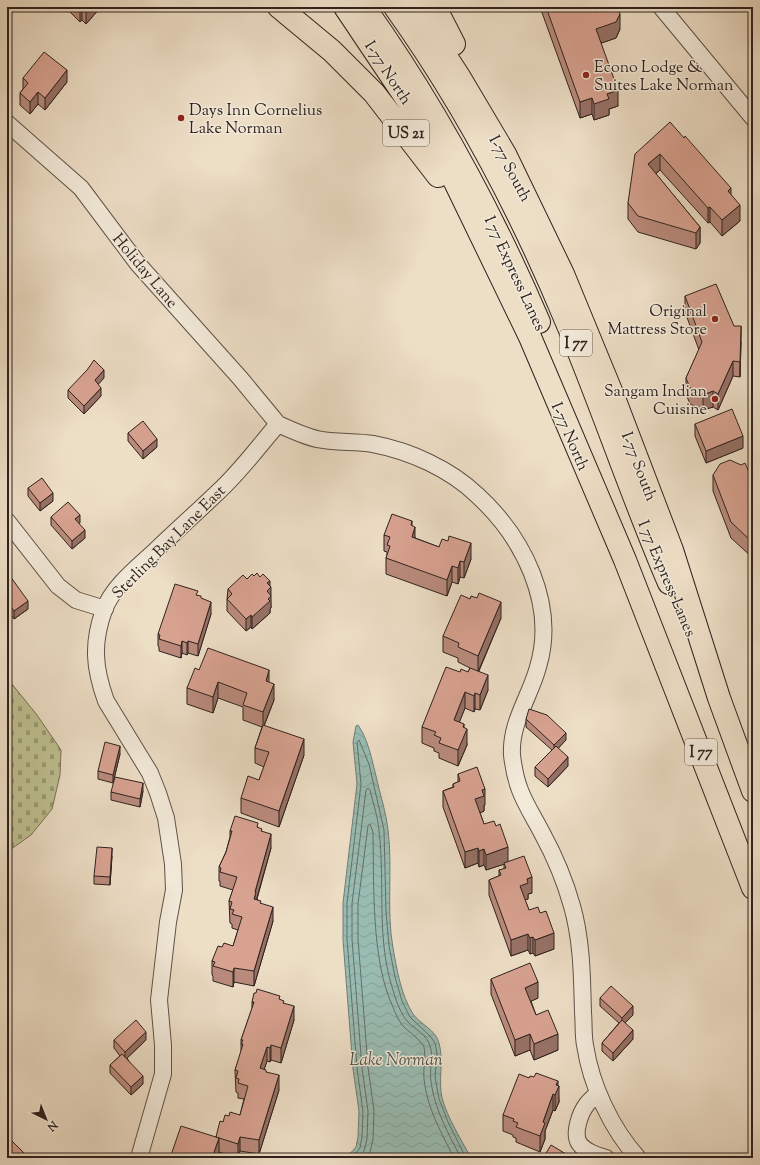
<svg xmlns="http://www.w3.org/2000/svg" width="760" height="1165" font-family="'Sorts Mill Goudy',serif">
  <defs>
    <pattern id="cemetery-stones" width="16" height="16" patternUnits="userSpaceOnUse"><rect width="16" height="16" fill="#bec091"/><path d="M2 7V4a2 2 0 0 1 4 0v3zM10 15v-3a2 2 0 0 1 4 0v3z" fill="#9b9c76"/></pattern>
    <pattern id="water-waves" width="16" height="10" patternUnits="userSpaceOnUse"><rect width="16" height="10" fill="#99bcb2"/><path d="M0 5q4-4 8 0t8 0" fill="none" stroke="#84a199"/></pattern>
  </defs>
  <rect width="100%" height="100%" fill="#eddec6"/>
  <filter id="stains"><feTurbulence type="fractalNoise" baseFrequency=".005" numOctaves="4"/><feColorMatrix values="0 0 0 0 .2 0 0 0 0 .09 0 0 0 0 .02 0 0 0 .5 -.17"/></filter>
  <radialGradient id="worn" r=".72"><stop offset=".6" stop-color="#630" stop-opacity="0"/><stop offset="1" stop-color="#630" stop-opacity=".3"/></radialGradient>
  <!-- cemetery -->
  <path fill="url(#cemetery-stones)" stroke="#767158" d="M7 678 37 715 61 750 60 775 52 809 31 835 7 852Z"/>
  <!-- water -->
  <path fill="url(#water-waves)" stroke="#6e7e77" d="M358 725C368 739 372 760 376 776 380 794 386 812 388 830 393 869 386 909 393 948 397 970 401 995 413 1014 421 1025 436 1030 439 1043 444 1061 438 1080 442 1098 448 1119 461 1139 471 1158H346L356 1147 358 1137 359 1111 353 1069 343 940V903L357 784 353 742 356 726Z"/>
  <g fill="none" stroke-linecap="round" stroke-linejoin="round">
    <!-- shore -->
    <path stroke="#646f68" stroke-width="1" d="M352 1158 360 1148 362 1137 363 1112 357 1068 347 939V903L361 784 357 742 359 740 369 764 384 830 386 912 389 946 395 977 402 1001 410 1017 430 1036 435 1043 437 1054 435 1077 439 1099 448 1122 466 1158
      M358 1158 364 1151 367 1139 368 1111 362 1068 352 939V904L366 790 368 788 370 790C373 803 378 817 379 831 385 881 377 931 390 980 394 993 398 1011 408 1022 415 1029 427 1035 430 1046 434 1057 429 1070 431 1082 435 1110 448 1133 461 1158
      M366 1158 370 1152 373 1139 374 1111 368 1067 358 939V904L368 826 370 824 373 832C374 883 371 961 393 1007 395 1013 399 1021 403 1026 410 1033 419 1038 424 1047 426 1058 423 1068 424 1079 427 1108 441 1132 454 1158"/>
    <defs>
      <path id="minor" d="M661 7 753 118
        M7 123 81 188 138 264 240 378 278 424
        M278 424C291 430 304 436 317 439 335 443 355 441 373 444 410 451 450 469 477 495 523 537 557 604 538 667 530 697 510 723 512 755 516 791 526 803 542 833 554 855 565 881 572 906 582 941 582 977 583 1013 584 1023 583 1035 585 1045 591 1085 611 1128 638 1158
        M7 521 58 586 76 600 105 609
        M598 1093C594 1097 590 1100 587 1104 580 1113 573 1133 579 1143 584 1151 598 1156 606 1158
        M139 1158 163 1074V1045L159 1000 168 922 174 890 173 864 166 818 158 793 150 773 106 701C94 668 92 643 104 610 113 586 138 567 156 550 176 531 197 512 218 492 240 472 258 447 278 424"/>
      <path id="highway" d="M279 7 332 51 374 93 438 176
        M345 7 412 107 455 182 530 337 625 560 753 888
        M364 7C434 105 491 211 539 322
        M395 7C465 105 521 212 567 323 603 409 632 497 669 583
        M414 7 460 78 505 154 563 274 614 398 672 550 719 698 753 791
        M435 7 454 44"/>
    </defs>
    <!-- minor casing -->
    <use href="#minor" stroke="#5e5148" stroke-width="18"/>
    <!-- highway casing -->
    <use href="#highway" stroke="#2e221e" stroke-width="24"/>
    <!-- minor -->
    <use href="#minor" stroke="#f3eada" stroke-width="16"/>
    <!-- highway -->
    <use href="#highway" stroke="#eddec6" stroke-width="22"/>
  </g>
  <!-- wall -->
  <path fill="#ba8b7d" stroke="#2e221e" d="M65 7H101L86 24 82 20 80 22Z
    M540 7H588L589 11 596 12 620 29 616 38 601 43 618 106 609 109V115L594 120 592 114 580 118Z
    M747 7H753V15Z
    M23 78 67 82 45 110 38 104 30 114 20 105V93L23 89Z
    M670 122 740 221 722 236 710 222 708 223 660 170 656 174 700 227V243L696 249 638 232 628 219V203Z
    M685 296 741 342 740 377 733 376 718 410 713 407 703 410 690 404 686 394V378L699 350 685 312Z
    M104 378 98 384 101 396 84 414 68 398V390Z
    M695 424 743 448 706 463 695 436Z
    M128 433 157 447 143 459 128 441Z
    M713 475 753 481V558L731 538 713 491Z
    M28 488 53 501 40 511 28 496Z
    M51 517 80 523 79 524 85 538 72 549 51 525Z
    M412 526 415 538 471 559 464 578 460 577 458 584 452 582 447 596 386 574V558L387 555V552L384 551V535Z
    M7 579 28 609 14 619 7 609Z
    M247 579 270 586 271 608 270 609V613L252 629 251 627 246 631 227 611V599L228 589Z
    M198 595 201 599 211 614 198 656 188 653 187 655 182 653 181 658 159 651V647L158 646V634Z
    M501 618 479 671 488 690 480 710 475 709 474 712 465 708 459 722 464 728 467 745 458 766 439 758V753L434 751V748L422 743V727L468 672 470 668 458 662V658L443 652V636Z
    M199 670 269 683 274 700 264 726 304 755 279 827 241 813V798L259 780 264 767 255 763V748L262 727 243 720V707L218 698 213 713 187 704V688Z
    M526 719 566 740 558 748 568 766 548 787 535 776V767L552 750 526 727Z
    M120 754 113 783 98 779V771Z
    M458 774 485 805H484V811L480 813 484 824 508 862 532 893 528 894V899L525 900 529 910 554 949 535 956 533 953 530 954 528 950 511 956 489 895V880L499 876V870L504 869V864L486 870 484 865 479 867 478 863 465 868 443 807V791L453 787V784L458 782Z
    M143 791 140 807 111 800V792Z
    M258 827 262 831 271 848 257 899 261 903 273 921 254 986 234 982 233 987 213 981V976L212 975V961L222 947 233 946 238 930 232 928V924L230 923 229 901 233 890 220 886V881H219V867L226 852 230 837V831Z
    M112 856 110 885 94 884V876Z
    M491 979 538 998 531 1001 536 1015 558 1050 534 1060 530 1050 515 1056 491 994Z
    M600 998 633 1015 625 1023 633 1039 613 1061 602 1051V1043L619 1023 600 1006Z
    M280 1000 284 1003 294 1020 281 1063 271 1060 270 1062 267 1061 264 1069 279 1090 259 1154 240 1151 238 1158 219 1152 217 1158H170L216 1137 223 1122 229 1116 240 1115 244 1099 238 1098V1093L236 1092 235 1070 241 1053V1040L252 1009V1002Z
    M114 1040H146L127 1058 143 1084 131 1095 110 1073V1065L120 1056 114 1048Z
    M529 1078 558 1086 559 1102 555 1111 553 1110 545 1131V1139L540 1152 516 1142V1138L513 1137V1135L503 1131V1115Z"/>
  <!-- shaded-wall -->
  <path fill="#977166" stroke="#2e221e" d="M80 7H82V20L80 22Z
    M87 7H101L86 24V8Z
    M620 14V29L616 38 596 45V29Z
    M67 70V82L45 110V98Z
    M618 90V106L609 109V115L594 120V104L607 94Z
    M38 92V104L30 114V102Z
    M592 98V114L580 118V102Z
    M660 154V170L648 180V164Z
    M731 188V204L728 191Z
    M740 205V221L722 236V220Z
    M710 207V222L708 223V208Z
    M700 227V243L696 249V233Z
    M741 326V342L740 377V362Z
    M733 361V376L718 410V394Z
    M104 370V378L95 388V380Z
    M101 388V396L84 414V406Z
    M713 391V407L703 410V395Z
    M743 436V448L706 463V451Z
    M157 439V447L143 459V451Z
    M53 493V501L40 511V503Z
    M80 515V523L75 528V519Z
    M412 521V537L415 527V543L412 553 411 525Z
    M85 530V538L72 549V541Z
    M471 543V559L464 578V562Z
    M460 561V577L458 584V568Z
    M452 566V582L447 596V580Z
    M270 581V588L271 587V608L270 609V613L252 629V617L267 583Z
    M28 601V609L14 619V611Z
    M211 602V614L198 656V644Z
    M501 602V618L478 672V656Z
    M251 615V627L246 631V619Z
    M182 641V653L181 658V646Z
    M188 641V653L187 655V643Z
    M269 670V686L266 681Z
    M488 675V690L480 710V695Z
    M218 682V698L213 713V697Z
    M274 684V700L263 728V712Z
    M465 692V708L454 736V720Z
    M475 693V709L474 712V696Z
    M464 724V735L467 729V745L458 766V750Z
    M566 733V740L554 753V745Z
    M304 739V755L279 827V811Z
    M120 746V754L113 783V775Z
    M568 757V766L548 787V779Z
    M143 783V791L140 807V799Z
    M485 789V805H484V811L475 815V799L482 790Z
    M271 834V848L256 901 254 913 255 892Z
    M508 847V863L486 870V855Z
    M112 848V856L110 885V877Z
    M478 848V863L465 868V852Z
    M484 849V865L479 867V851Z
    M532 877V893L528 894V899L520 902V886L527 879Z
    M273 907V921L254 986V971Z
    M554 933V949L535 956V940Z
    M528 934V950L511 956V940Z
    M533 937V953L530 954V938Z
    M234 968V982L233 987V972Z
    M538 982V998L525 1004V988Z
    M294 1006V1020L281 1063V1048Z
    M633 1006V1015L622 1026V1018Z
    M633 1030V1039L613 1061V1053Z
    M146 1032V1040L125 1060V1052Z
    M530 1034V1050L515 1056V1040Z
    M558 1034V1050L534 1060V1044Z
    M271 1045V1060L270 1062V1048Z
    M267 1047V1061L260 1082V1068Z
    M279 1075V1090L259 1154V1140Z
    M143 1076V1084L131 1095V1087Z
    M558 1081V1088L559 1086V1102L555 1111V1095L556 1085Z
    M553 1094V1110L545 1131V1139L540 1152V1136L543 1122Z
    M240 1137V1151L238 1158V1144Z
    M219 1138V1153L217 1158H212Z"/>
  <!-- building -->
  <path fill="#d8a291" stroke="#2e221e" d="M546 7H588L589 11 595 9 596 12 610 7H613L618 9 620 14 616 22 596 29 618 90 607 94 609 99 594 104 592 98 580 102Z
    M44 52 67 70 45 98 38 92 30 102 20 93 28 83 23 78Z
    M670 122 684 138 685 136 731 188 728 191 740 205 722 220 710 207 708 208 660 154 648 164 700 227 696 233 638 216 628 203 635 154Z
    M716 284 734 326H741L740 362 733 361 718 394 713 391 703 395 690 388 686 378 702 342 685 296Z
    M94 360 104 370 95 380 101 388 84 406 68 390 87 370Z
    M732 409 743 436 706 451 695 424Z
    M143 421 157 439 143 451 128 433Z
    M730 460 741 465 745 463 753 481V543L731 522 713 475 720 464Z
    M42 478 53 493 40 503 28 488Z
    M68 502 80 515 75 519 85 530 72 541 51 517Z
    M392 514 412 521 411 525 415 527 412 537 439 547 442 539 448 541 449 536 471 543 464 562 460 561 458 568 452 566 447 580 386 558 390 546 387 545 390 537 384 535Z
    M257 573 260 577 263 574 270 581 267 583 271 587 267 591 271 596 268 599 270 601 252 617 251 615 246 619 227 599 232 594 228 589 243 575 247 579 252 574 254 576Z
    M10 576 28 601 14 611 7 601V579Z
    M175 584 198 591 196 595 201 596V598L211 602 198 644 188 641 187 643 182 641 181 646 159 639 160 635 158 634Z
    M479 593 501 602 478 656 458 647 459 643 443 636 461 595 470 599 471 596 477 598Z
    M208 648 269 670 266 681 274 684 263 712 243 705 247 693 218 682 213 697 187 688 195 668 199 670Z
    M446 667 460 672 461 669 468 672 470 668 488 675 480 695 475 693 474 696 465 692 454 720 464 724 463 727 467 729 458 750 439 743 441 738 434 735 436 732 422 727Z
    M529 709 547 715 566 733 554 745 526 719Z
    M263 725 304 739 279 811 241 798 248 776 259 780 269 752 255 748Z
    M105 742 120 746 113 775 98 771Z
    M556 746 568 757 548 779 535 767Z
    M477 767 485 789 482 790 484 796 475 799 484 824 494 821 496 826 500 824 508 847 486 855 484 849 479 851 478 848 465 852 443 791 454 787 453 784 460 781 458 774Z
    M115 777 143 783 140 799 111 792Z
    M235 816 258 823 257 827 262 829 261 831 271 834 255 892H256L254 899 261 901 260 903 273 907 254 971 234 968 233 972 213 966 215 962 212 961 218 946 222 947 224 943 233 946 242 917 232 914 234 910 230 909 232 902 229 901 237 877 220 872 221 868 219 867 226 852 232 831H230Z
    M97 847 112 848 110 877 94 876Z
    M524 856 532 877 527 879 528 883 520 886 529 910 538 907 540 913 546 911 554 933 535 940 533 937 530 938 528 934 511 940 489 880 501 875 499 870 506 868 504 863Z
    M530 963 538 982 525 988 536 1015 548 1010 558 1034 534 1044 530 1034 515 1040 491 979Z
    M611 986 633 1006 622 1018 600 998Z
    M257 989 280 996 279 999 284 1001 283 1003 294 1006 281 1048 271 1045 270 1048 267 1047 260 1068 266 1070V1072L279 1075 259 1140 240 1137 238 1144 216 1137 220 1121 223 1122 225 1115 229 1116 230 1112 240 1115 248 1086 238 1083 239 1079 236 1078 238 1071 235 1070 243 1044H241L243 1040H241L254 1002H252L254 993H256Z
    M136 1020 146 1032 125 1052 114 1040Z
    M622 1020 633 1030 613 1053 602 1043Z
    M122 1054 143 1076 131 1087 110 1065Z
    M536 1073 558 1081 556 1085 559 1086 555 1095 553 1094 543 1122 545 1123 540 1136 516 1127 518 1123 513 1121 514 1119 503 1115 519 1074 529 1078 530 1076 534 1077Z
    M181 1126 219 1138 212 1158H170Z
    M7 1136 29 1158H7Z
    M551 1145 566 1154 564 1158H543Z"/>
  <!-- markers -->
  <g fill="#8f2418" stroke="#f3eada" stroke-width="1.5">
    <circle cx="586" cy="75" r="4"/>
    <circle cx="181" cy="118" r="4"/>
    <circle cx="715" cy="319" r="4"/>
    <circle cx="715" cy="399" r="4"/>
  </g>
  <g text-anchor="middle" stroke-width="3" stroke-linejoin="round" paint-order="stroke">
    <!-- shield labels -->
    <g fill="#f3eada" stroke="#695e56" stroke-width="1">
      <rect x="383" y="120" width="46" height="26" rx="3"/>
      <rect x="560" y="330" width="32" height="26" rx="3"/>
      <rect x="685" y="739" width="32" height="26" rx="3"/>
    </g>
    <g font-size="15" font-weight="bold" fill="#2e221e">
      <text x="406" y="138">US 21</text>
      <text x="576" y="348">I 77</text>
      <text x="701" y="757">I 77</text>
    </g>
    <!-- poi labels -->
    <g font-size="16" fill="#2e221e" stroke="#f3eada" text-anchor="start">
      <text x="594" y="72">Econo Lodge &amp;<tspan x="594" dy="18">Suites Lake Norman</tspan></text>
      <text x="189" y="115">Days Inn Cornelius<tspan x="189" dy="18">Lake Norman</tspan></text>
      <text x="707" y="316" text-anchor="end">Original<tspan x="707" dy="18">Mattress Store</tspan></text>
      <text x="707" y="396" text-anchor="end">Sangam Indian<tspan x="707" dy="18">Cuisine</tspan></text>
    </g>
    <!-- street labels -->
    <g font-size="16" fill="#2e221e" stroke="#f3eada">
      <text transform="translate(389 72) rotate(57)" y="6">I-77 North</text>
      <text transform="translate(511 168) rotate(62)" y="6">I-77 South</text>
      <text transform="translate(146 270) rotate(50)" y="6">Holiday Lane</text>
      <text transform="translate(516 273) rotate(65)" y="6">I 77 Express Lanes</text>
      <text transform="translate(571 436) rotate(67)" y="6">I-77 North</text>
      <text transform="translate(640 466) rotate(69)" y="6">I-77 South</text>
      <text transform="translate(168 541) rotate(-45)" y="6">Sterling Bay Lane East</text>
      <text transform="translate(668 578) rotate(67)" y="6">I 77 Express Lanes</text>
    </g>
    <!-- water labels -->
    <g font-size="17" font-style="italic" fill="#4e504a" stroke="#f3eada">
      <text x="396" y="1065">Lake Norman</text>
    </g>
  </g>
  <!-- margin -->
  <rect width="760" height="1165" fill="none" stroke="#eddec6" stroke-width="24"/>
  <rect x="8" y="8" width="744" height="1149" fill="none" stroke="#2e221e" stroke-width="2"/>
  <rect x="12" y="12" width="736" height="1141" fill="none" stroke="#2e221e"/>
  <!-- north arrow -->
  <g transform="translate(46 1119) rotate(137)" stroke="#f3eada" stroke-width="3" paint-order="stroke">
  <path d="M0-3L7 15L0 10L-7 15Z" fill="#2e221e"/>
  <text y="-6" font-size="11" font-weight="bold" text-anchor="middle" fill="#2e221e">N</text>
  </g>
  <rect width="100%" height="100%" filter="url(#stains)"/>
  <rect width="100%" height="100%" fill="url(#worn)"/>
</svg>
